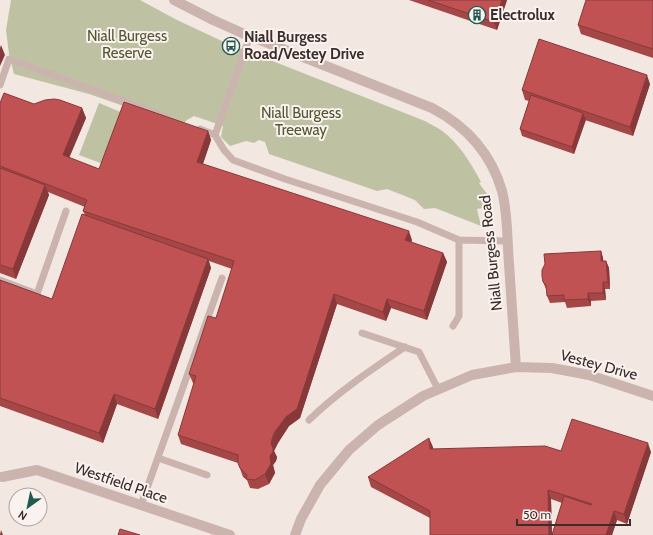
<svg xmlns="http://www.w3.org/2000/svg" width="653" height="535" font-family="Cabin,sans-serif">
  <rect width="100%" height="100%" fill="#f3e7e2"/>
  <!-- green -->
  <path fill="#bfc2a2" d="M11 0H140L177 20 224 42 425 121C430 124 436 127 441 130 459 143 471 163 481 182L479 183 487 194 483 208 477 209 481 226 435 208 424 209 415 200 387 189 377 191 269 154 265 142 259 140 254 143 246 141 230 146 221 137 223 126 194 116 187 120 181 126 89 94 14 74 9 54 6 30Z
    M99 103 123 113 103 164 79 155Z"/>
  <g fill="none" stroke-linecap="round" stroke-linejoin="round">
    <!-- service -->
    <path stroke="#cbb4ae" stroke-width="7" d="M0 85 9 59 167 117
      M200 129 215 135 224 150 233 160 285 179 417 222 459 240 507 241
      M215 135 250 36
      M0 280 37 294 66 211
      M453 326 459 316V240
      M362 333 419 352 438 389
      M309 420C338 392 371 370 405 347
      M158 458 207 475
      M141 505 222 278"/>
    <!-- minor -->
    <path stroke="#cbb4ae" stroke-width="10" d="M2 477 37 470 230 535"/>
    <!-- tertiary -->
    <path stroke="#cbb4ae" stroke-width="10" d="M174 0 213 20 242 33 432 108C466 126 491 153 502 191 508 214 507 240 509 264 511 298 514 333 516 367
      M295 535 301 519 320 485 349 450 378 425 423 396 472 375 516 367 552 368 589 375 653 396"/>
  </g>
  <!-- wall -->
  <path fill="#a64747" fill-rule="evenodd" d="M409 0H507L497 30Z
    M653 0V58L581 34 578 25Z
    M351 54H362L363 57 362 60 351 56Z
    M650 84 633 136 585 120 574 154 522 136 520 129 529 101 525 100 522 90Z
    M0 103 34 104 82 108 86 118 69 158 99 169 208 131 211 140 203 164 412 240 411 242 443 253 447 262 427 320 391 308 386 321 337 304 300 418 289 426 278 443 274 451 277 457 276 461 273 465 275 473 269 484 258 489 250 488 247 480 243 477 238 463 181 444 178 435 194 384 193 383 189 374 216 318 232 269 209 261 211 268 158 419 117 404 103 443 0 406V280L52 299 85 215 83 211 85 207 48 192 49 195 16 279 0 273Z
    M601 251 603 258V261H606L609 268 610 289H605L606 300 591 301V306L567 308 565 302 550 303 547 296V290L546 289 543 282Z
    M433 447V449L651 452 627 524 617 520 612 535H430V518L371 487 368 477ZM551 499 562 503 552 534Z"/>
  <!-- shaded-wall -->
  <path fill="#87393a" d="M502 0H507L497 30 494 22Z
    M1 45 5 55 0 66V48Z
    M362 54 363 57 362 60 361 58Z
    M647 75 650 84 633 136 630 127Z
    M82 108 86 118 66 165 63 155Z
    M583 113 586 120 574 154 572 147Z
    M208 131 211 140 200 172 197 162Z
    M45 185 49 195 16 279 13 269Z
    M409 231 412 240 409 250 405 240Z
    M601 251 603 258 604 268 601 261Z
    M443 253 447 262 427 320 424 311Z
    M208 259 211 268 158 419 155 409Z
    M606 261 609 268 610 289 608 282Z
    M603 282 605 289 606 300 603 293Z
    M588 293 591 301V306L588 299Z
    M334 294 337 304 300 418 289 426 278 443 274 451 277 457 276 461 273 465 275 473 269 484 265 474 270 456 271 443Z
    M387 299 391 308 386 321 383 312Z
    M114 394 117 404 103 443 99 433Z
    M429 438 433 447 434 459 430 449Z
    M648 443 651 452 627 524 624 514Z
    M548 490 551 499 552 535H549Z
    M614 511 617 520 612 535H606Z
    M1 530 3 535H0Z"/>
  <!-- building -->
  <path fill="#c15253" stroke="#87393a" d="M428 0H502L494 22Z
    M586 0H653V49L578 25Z
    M539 39 647 75 630 127 522 90Z
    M352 50 362 54 361 58 351 54Z
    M4 93 34 104 45 100 54 99 60 100 82 108 63 155 99 169 124 102 208 131 197 162 409 231 405 240 443 253 424 311 387 299 383 312 334 294 297 409 286 417 274 433 271 443 273 448V452L270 456 271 464 265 474 255 480 246 479 247 475 240 468 238 463V455L178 435 196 376 189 374 208 316 216 318 234 261 83 211 87 200 0 166V103Z
    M531 95 583 113 572 147 520 129Z
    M0 168 45 185 13 269 0 265Z
    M82 214 208 259 155 409 114 394 99 433 0 398V280L52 299Z
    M601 251V261H606L608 282H603V293H588V299L564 300V295L547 296 546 285 543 282 542 276V270L545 264 544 254Z
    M572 419 648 443 624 514 614 511 606 535H552L564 496 591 505 592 504 548 490 549 535H430V511L368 477 429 438 430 449 545 446 561 451Z
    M120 529 140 535H118Z"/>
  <!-- icons -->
  <defs>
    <symbol id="building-ring" viewBox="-11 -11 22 22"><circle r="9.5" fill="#faf2ef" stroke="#235a50" stroke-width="1.5"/><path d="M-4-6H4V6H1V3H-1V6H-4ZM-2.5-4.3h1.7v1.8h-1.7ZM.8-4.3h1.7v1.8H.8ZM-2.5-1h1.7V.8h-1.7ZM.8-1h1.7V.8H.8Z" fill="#235a50"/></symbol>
    <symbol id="bus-ring" viewBox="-11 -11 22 22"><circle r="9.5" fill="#faf2ef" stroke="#235a50" stroke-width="1.5"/><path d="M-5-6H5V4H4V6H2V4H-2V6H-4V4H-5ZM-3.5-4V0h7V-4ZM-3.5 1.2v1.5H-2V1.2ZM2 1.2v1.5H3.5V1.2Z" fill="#235a50"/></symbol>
  </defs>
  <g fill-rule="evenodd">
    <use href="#building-ring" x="467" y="5" width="20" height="20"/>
    <use href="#bus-ring" x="221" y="36" width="20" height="20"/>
  </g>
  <g text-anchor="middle" stroke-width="4" stroke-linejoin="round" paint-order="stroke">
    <!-- poi labels -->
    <g font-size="15" font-weight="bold" fill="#3a2d2c" stroke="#faf2ef" text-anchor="start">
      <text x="490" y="20">Electrolux</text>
      <text x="244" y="42">Niall Burgess<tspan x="244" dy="17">Road/Vestey Drive</tspan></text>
    </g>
    <!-- park labels -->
    <g font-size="15" fill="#535731" stroke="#faf2ef">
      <text x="127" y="41">Niall Burgess<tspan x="127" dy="17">Reserve</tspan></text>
      <text x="301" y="118">Niall Burgess<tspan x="301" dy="17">Treeway</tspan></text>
    </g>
    <!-- street labels -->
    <g font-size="15" fill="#3a2d2c" stroke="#faf2ef">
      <text transform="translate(491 253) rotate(-96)" y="5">Niall Burgess Road</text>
      <text transform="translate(599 365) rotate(15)" y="5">Vestey Drive</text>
      <text transform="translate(121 483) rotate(19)" y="5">Westfield Place</text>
    </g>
  </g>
  <!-- north arrow -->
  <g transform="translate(28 507) rotate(213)"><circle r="19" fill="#faf2ef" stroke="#ada3a1"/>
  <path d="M0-3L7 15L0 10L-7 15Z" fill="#235a50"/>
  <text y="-6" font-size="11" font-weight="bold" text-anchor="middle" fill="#3a2d2c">N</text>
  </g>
  <!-- scale -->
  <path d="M517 519v6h113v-6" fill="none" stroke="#3a2d2c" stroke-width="2"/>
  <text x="523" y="519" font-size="12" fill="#3a2d2c" stroke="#faf2ef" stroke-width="3" paint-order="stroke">50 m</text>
</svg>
